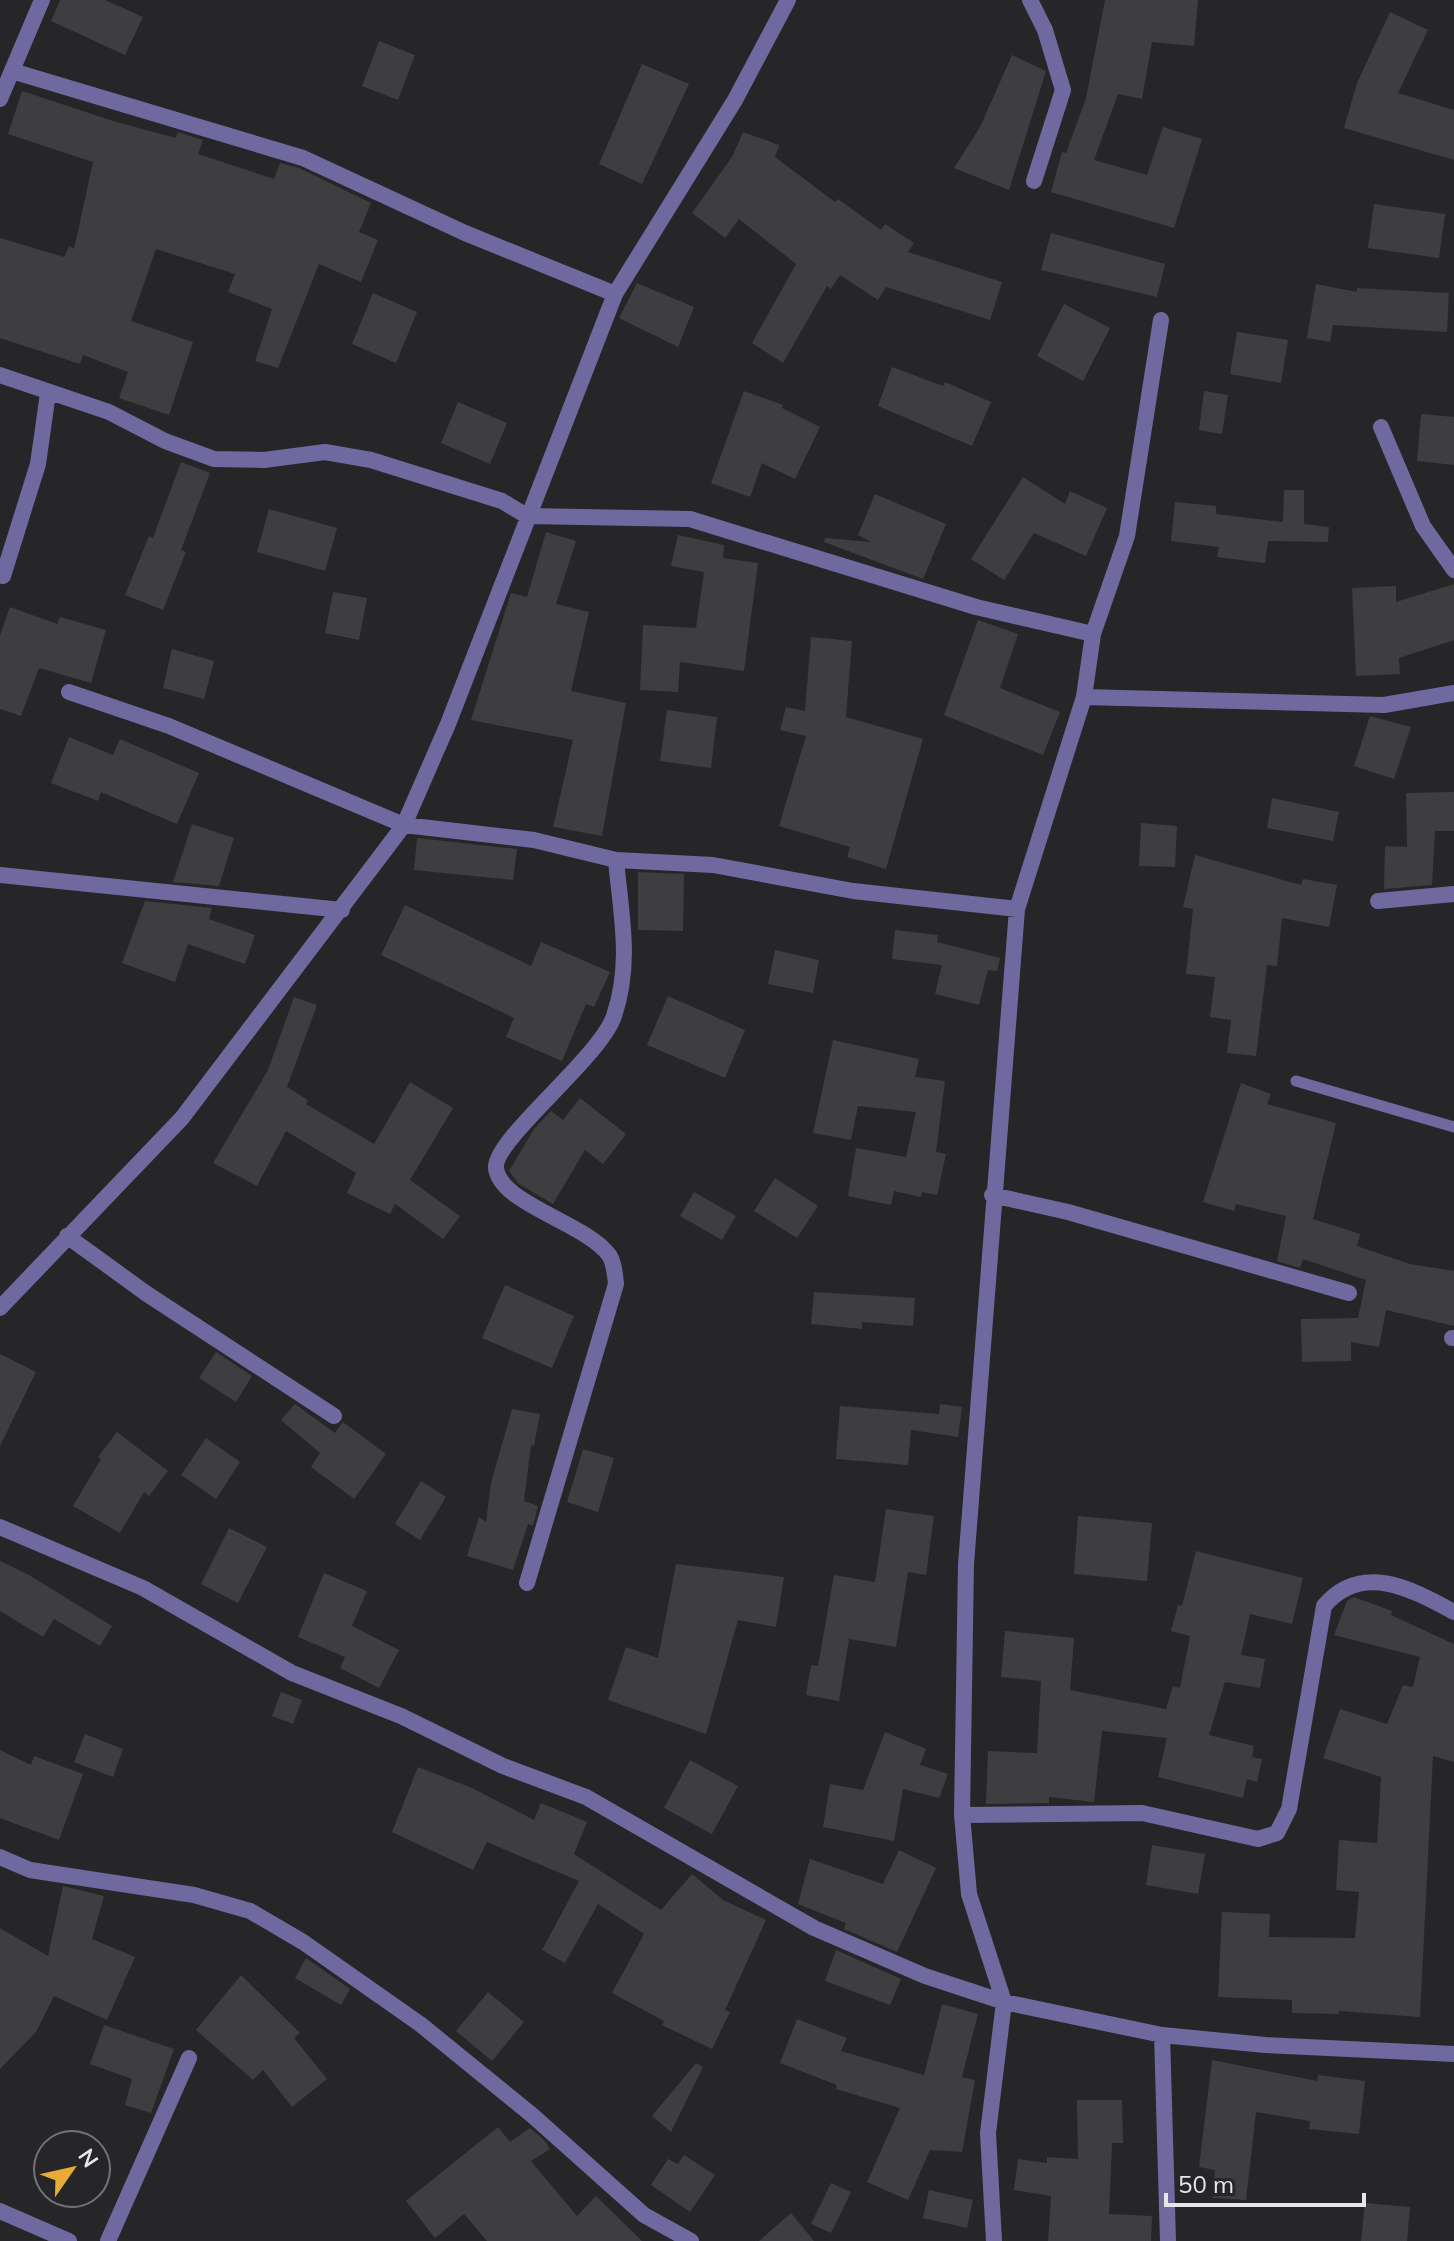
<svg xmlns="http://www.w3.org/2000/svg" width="1454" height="2241" font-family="Mulish,sans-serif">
  <rect width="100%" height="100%" fill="#262628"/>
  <!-- building -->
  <path fill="#3e3e41" d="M60 0H105L143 17 125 55 51 21Z
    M1105 0H1198L1194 46 1152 42 1142 99 1118 94 1094 160 1147 175 1163 127 1202 139 1174 228 1051 192 1062 152 1066 153 1086 98Z
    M1390 12 1428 30 1398 93 1454 110V160L1344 128 1357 83Z
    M379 41 415 55 398 100 362 86Z
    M1012 55 1046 71 1009 190 954 168 980 127Z
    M642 64 689 84 642 184 599 164Z
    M22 91 113 121 176 138 178 132 203 140 198 154 274 179 280 163 299 168 371 203 359 232 378 240 361 282 319 264 278 368 255 361 272 309 228 292 235 274 156 249 131 321 193 342 169 415 119 398 128 372 83 355 80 364 0 338V238L64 257 69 246 74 249 93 162 8 134Z
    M743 132 779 145 775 157 835 202 838 199 881 230 885 224 914 243 908 252 1002 282 990 320 886 287 878 300 840 275 831 289 827 286 783 363 752 343 796 264 739 219 725 238 692 213 732 157Z
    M1374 204 1445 214 1439 258 1368 248Z
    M1051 233 1165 264 1157 297 1041 270Z
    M637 283 694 307 678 347 619 318Z
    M1316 284 1357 292V288L1449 293 1447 332 1333 325 1330 342 1307 338Z
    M373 293 417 312 396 363 352 344Z
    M1064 304 1110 328 1083 381 1037 356Z
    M1237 332 1288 340 1281 383 1230 374Z
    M892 367 943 386 945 382 991 402 972 446 878 406Z
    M744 391 783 405 782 408 820 427 795 479 762 463 750 497 711 483Z
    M1204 391 1228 395 1222 434 1199 430Z
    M458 402 507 423 490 464 441 443Z
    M1421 414 1454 417V465L1417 461Z
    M181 462 210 473 181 550 186 552 163 610 125 595 149 536 153 538Z
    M1023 477 1065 504 1070 491 1107 508 1086 556 1034 533 1004 580 971 559Z
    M1284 490H1304V524L1329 527 1328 542 1268 541 1265 563 1217 557 1219 547 1171 541 1175 502 1216 506V514L1283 522Z
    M875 494 946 524 923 579 824 542 825 538 871 542 858 535Z
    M269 509 337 528 325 571 257 552Z
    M546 532 576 541 556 604 589 612 571 691 626 703 602 836 553 827 573 740 471 720 511 593 527 597Z
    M678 535 724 545 723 558 758 563 744 671 680 662 678 692 640 690 643 625 696 628 704 572 671 566Z
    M1454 584V640L1399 658 1400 674 1356 676 1352 588 1396 586V602Z
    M333 592 367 598 359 640 325 633Z
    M10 607 57 624 60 617 106 630 91 683 39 668 21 716 0 709V635Z
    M978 620 1018 634 1000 688 1060 712 1043 755 944 715Z
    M811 637 852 641 846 717 923 739 886 869 847 857 850 847 779 826 806 736 780 730 786 707 805 711Z
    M172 649 214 661 204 699 163 688Z
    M667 710 717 717 711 768 660 761Z
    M1370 716 1411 727 1394 779 1354 766Z
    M69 737 113 755 120 739 199 773 177 824 101 792 98 801 51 783Z
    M1454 792V831H1435L1432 885 1384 889 1385 846 1407 847 1406 793Z
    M1272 798 1339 812 1333 841 1267 828Z
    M1141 823 1177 826 1175 867 1139 866Z
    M192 824 234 838 219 886 173 882Z
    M417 838 517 849 513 880 414 870Z
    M1195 855 1301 885 1303 879 1337 885 1329 927 1282 918 1277 966 1267 965 1256 1056 1227 1053 1231 1020 1210 1017 1215 977 1186 974 1193 909 1183 907Z
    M638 872 684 874 683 931 638 930Z
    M145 901 212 908 209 919 255 935 245 964 188 944 175 982 122 963Z
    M405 905 531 966 541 942 610 972 594 1007 586 1004 562 1061 506 1037 514 1018 381 955Z
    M895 930 938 935 937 942 1000 958 997 971 988 970 979 1005 935 994 942 965 892 959Z
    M775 950 819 960 813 993 768 984Z
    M668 996 745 1030 725 1078 647 1045Z
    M294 997 317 1005 287 1087 308 1100 306 1104 374 1144 410 1082 453 1108 410 1180 460 1216 443 1239 395 1204 390 1214 347 1193 356 1173 286 1131 257 1186 213 1163 268 1070Z
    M833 1040 919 1059 915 1077 945 1081 936 1152 946 1154 937 1195 922 1192 921 1197 894 1191 891 1205 848 1196 856 1148 906 1157 916 1112 858 1106 851 1140 813 1133Z
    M1241 1083 1271 1094 1267 1104 1336 1123 1313 1219 1360 1234 1357 1246 1410 1264 1454 1271V1326L1386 1310 1379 1347 1351 1342V1361L1302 1362 1301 1319 1358 1318 1366 1280 1303 1259 1300 1268 1277 1261 1286 1216 1236 1204 1234 1211 1203 1202Z
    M580 1098 626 1134 603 1164 585 1150 553 1204 519 1184 509 1171 534 1129 551 1111 563 1120Z
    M775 1178 818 1206 797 1238 754 1211Z
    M694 1192 736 1216 722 1240 680 1216Z
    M505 1285 574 1316 552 1368 482 1338Z
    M814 1292 915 1298 913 1326 862 1322V1329L811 1324Z
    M216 1352 252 1376 236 1402 199 1378Z
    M0 1354 36 1372 0 1446Z
    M295 1404 335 1433 343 1422 386 1454 354 1499 311 1467 320 1453 281 1420Z
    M940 1404 962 1407 958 1437 911 1430 908 1465 836 1459 840 1406 939 1414Z
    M512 1409 540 1414 534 1446 531 1445 524 1501 538 1506 533 1526 528 1524 513 1570 467 1556 479 1517 486 1522 491 1483Z
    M117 1432 168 1471 149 1496 144 1492 120 1533 73 1506 101 1459 98 1457Z
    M206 1438 240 1462 216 1499 181 1475Z
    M583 1449 614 1458 598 1512 567 1502Z
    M421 1481 446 1497 420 1540 395 1524Z
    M886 1509 934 1516 926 1575 908 1572 896 1647 849 1639 839 1701 806 1695 811 1665 818 1666 834 1575 875 1582Z
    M1078 1516 1152 1523 1147 1581 1074 1574Z
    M229 1528 267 1547 238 1603 201 1584Z
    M1196 1551 1303 1578 1292 1624 1250 1614 1241 1655 1265 1659 1260 1688 1225 1682 1209 1735 1254 1746 1252 1757 1262 1759 1257 1782 1247 1779 1243 1798 1158 1777 1167 1738 1102 1731 1094 1802 1049 1797V1803L986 1804 988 1751 1037 1753 1041 1681 1001 1677 1005 1631 1074 1638 1070 1690 1166 1709 1173 1686 1180 1688 1190 1636 1171 1631 1178 1605 1182 1606Z
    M0 1561 29 1575 112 1626 100 1646 54 1619 43 1637 0 1611Z
    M676 1564 784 1577 776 1627 738 1620 706 1734 608 1700 626 1647 658 1658Z
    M324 1573 367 1591 352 1626 399 1650 379 1688 340 1668 345 1657 298 1637Z
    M1354 1597 1392 1611 1391 1615 1454 1644V1762L1433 1756 1420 2017 1339 2011V2014L1292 2013V2000L1218 1997 1222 1912 1270 1914 1269 1937 1355 1938 1359 1892 1336 1890 1339 1840 1377 1843 1381 1777 1323 1758 1340 1709 1387 1724 1403 1685 1413 1687 1420 1657 1334 1635 1347 1601Z
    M281 1692 302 1700 293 1724 272 1716Z
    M885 1732 926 1749 920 1765 948 1774 939 1798 903 1789 894 1841 823 1827 830 1784 863 1790Z
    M85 1734 123 1749 113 1777 74 1762Z
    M0 1750 31 1765 34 1756 83 1774 59 1840 0 1818Z
    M690 1760 738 1786 712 1834 664 1808Z
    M418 1767 472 1788 534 1820 541 1803 587 1822 574 1854 661 1910 692 1874 723 1900 766 1920 725 2010 730 2012 712 2049 662 2025 664 2021 612 1993 644 1934 598 1904 565 1963 542 1950 579 1881 487 1842 473 1870 392 1832Z
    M1152 1845 1205 1854 1198 1894 1146 1885Z
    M899 1850 936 1868 897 1952 844 1929 846 1923 798 1904 810 1859 883 1884Z
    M63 1886 104 1896 92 1939 135 1957 107 2020 54 1996 36 2032 0 2069V1928L48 1956Z
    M836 1950 901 1979 890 2005 825 1981Z
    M306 1958 350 1989 341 2005 295 1978Z
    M241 1975 300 2033 294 2038 327 2079 292 2107 263 2070 253 2080 196 2030Z
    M488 1992 524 2022 492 2061 456 2031Z
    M942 2004 978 2014 962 2077 975 2080 962 2152 930 2150 908 2200 867 2182 900 2108 836 2089 837 2085 780 2063 797 2019 847 2038 841 2051 924 2075Z
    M104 2025 174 2049 151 2113 125 2105 132 2079 90 2064Z
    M1212 2060 1317 2081 1318 2075 1365 2081 1359 2134 1309 2129 1310 2121 1256 2112 1246 2200 1213 2198 1215 2170 1199 2167Z
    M696 2063 703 2067 671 2132 652 2116Z
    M1077 2100H1122L1123 2143H1112L1109 2214 1152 2216 1151 2241H1048L1051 2196 1014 2190 1018 2159 1047 2163V2157L1078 2159Z
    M498 2127 510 2142 530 2128 545 2141 550 2149 531 2161 577 2216 596 2196 642 2241H487L464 2214 435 2238 406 2201Z
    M684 2155 715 2175 690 2212 651 2185 668 2159 678 2164Z
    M831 2183 851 2192 831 2233 811 2224Z
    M929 2190 973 2200 967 2228 923 2218Z
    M1365 2203 1410 2207 1407 2241H1361Z
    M791 2213 814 2241H759Z"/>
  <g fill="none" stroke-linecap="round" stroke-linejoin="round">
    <!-- lane -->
    <path stroke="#7069a0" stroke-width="11" d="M1296 1081 1454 1127"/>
    <!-- street -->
    <path stroke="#7069a0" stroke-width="16" d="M1030 0 1045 30 1063 90 1034 181
      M12 71 303 158 465 233 615 294
      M0 99 42 0
      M0 375 109 412 165 441 214 459 264 460 325 452 371 460 502 501 527 516 690 519 976 607 1093 634
      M1381 427 1423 526 1454 570
      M3 576 38 464 48 393
      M69 692 169 726 404 825 534 840 616 860 713 865 853 891 1017 909
      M1084 697 1384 705 1454 693
      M0 875 342 910
      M1378 901 1454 894
      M992 1195 1068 1212 1349 1293
      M67 1236 147 1294 334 1416
      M0 1308 182 1118 404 825 448 724 615 294 735 100 788 0
      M1452 1338H1454
      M0 1527 143 1588 292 1673 401 1716 503 1766 586 1797 814 1928 925 1976 1004 2002 1162 2035 1265 2045 1454 2054
      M527 1583 616 1284C615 1275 614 1262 609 1255 586 1223 500 1204 496 1168 493 1140 600 1058 614 1016 632 963 621 915 616 860
      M962 1815 1142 1813 1258 1839 1277 1833 1289 1809 1324 1606C1361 1562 1410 1588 1454 1612
      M0 1857 30 1870 194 1895 250 1911 303 1942 420 2024 532 2115 644 2215 691 2241
      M1162 2035 1168 2241
      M0 2211 69 2241
      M108 2241 189 2058
      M994 2241 988 2133 1004 2002 969 1894 962 1815 966 1564 1017 909 1084 697 1093 634 1127 536 1161 320"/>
  </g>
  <!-- north arrow -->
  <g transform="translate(72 2169) rotate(56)"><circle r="38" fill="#262628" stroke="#737375" stroke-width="2"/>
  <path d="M0-6L14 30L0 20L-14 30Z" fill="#e8ab37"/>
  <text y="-12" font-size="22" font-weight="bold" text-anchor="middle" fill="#e6e6e8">N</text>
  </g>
  <!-- scale -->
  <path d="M1166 2193v12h198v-12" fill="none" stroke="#e6e6e8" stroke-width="4"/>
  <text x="1178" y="2193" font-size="24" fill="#e6e6e8" stroke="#262628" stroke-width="6" paint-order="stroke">50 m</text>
</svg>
